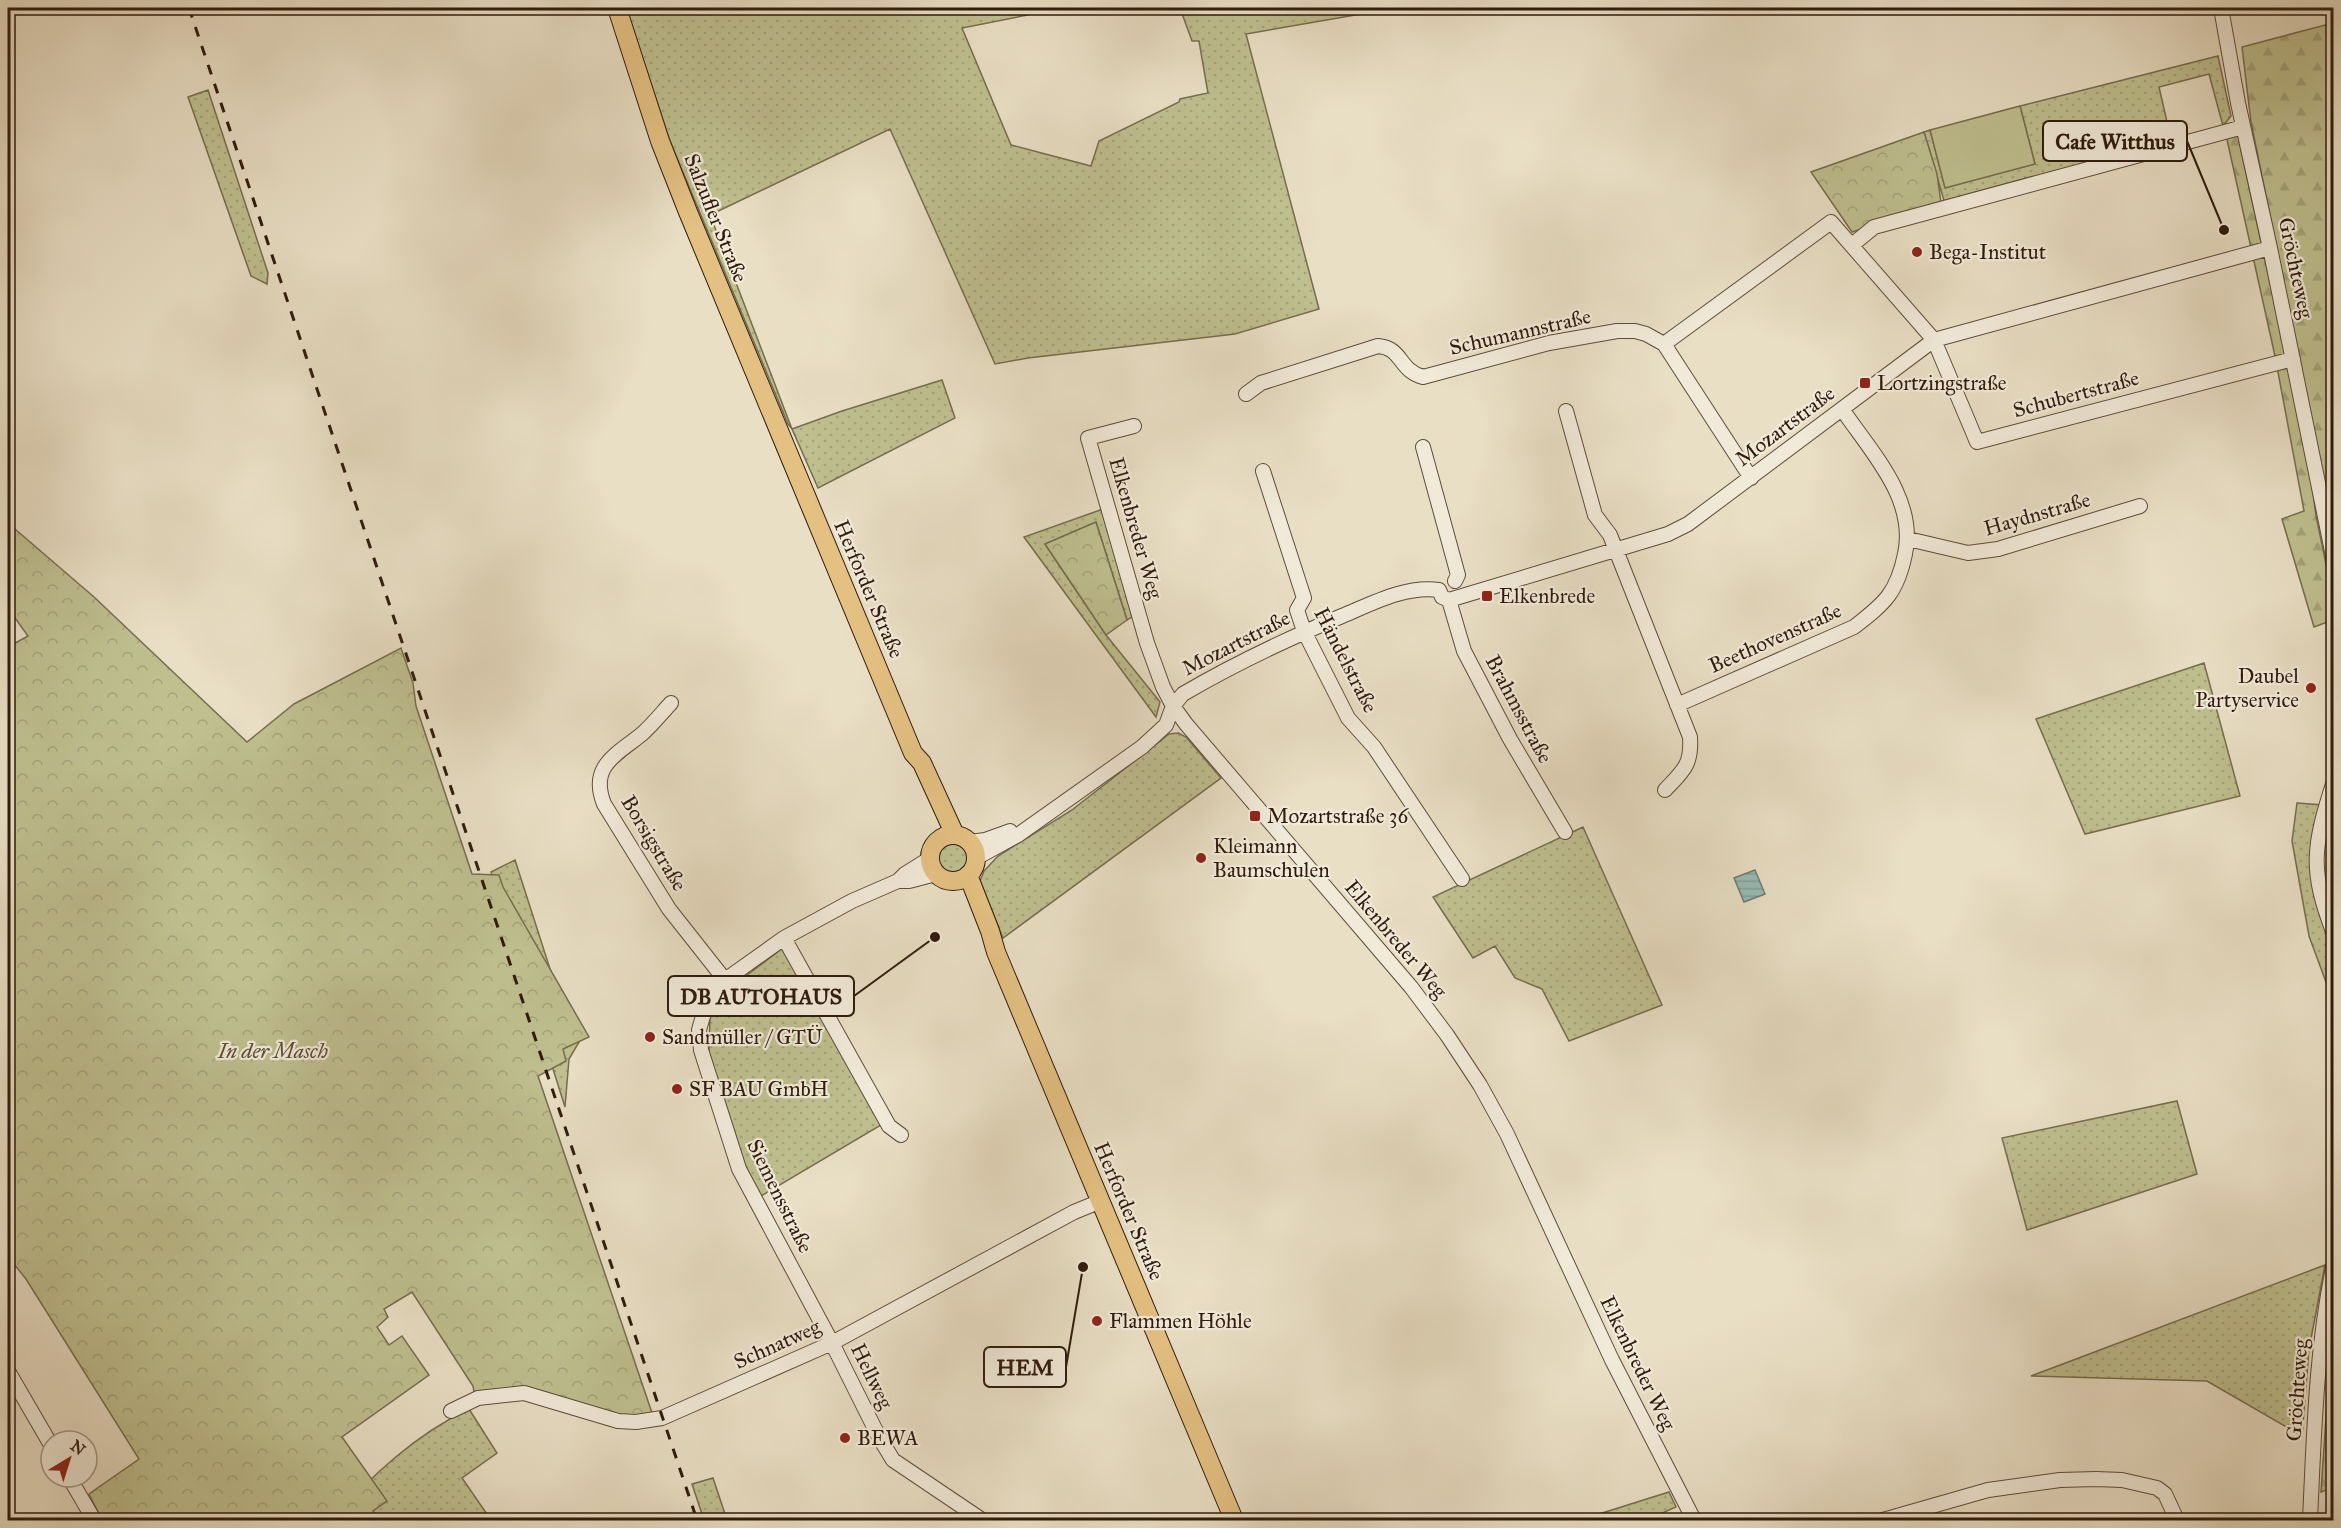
<svg xmlns="http://www.w3.org/2000/svg" width="2341" height="1528" font-family="'IM FELL Great Primer',serif">
  <defs>
    <pattern id="grass-dots" width="8" height="8" patternUnits="userSpaceOnUse" patternTransform="scale(1.5)"><rect width="8" height="8" fill="#bfbf8f"/><path d="M2 2h.1M6 6h.1" fill="none" stroke="#a4a47a" stroke-width="1.8" stroke-linecap="round"/></pattern>
    <pattern id="forest-firs" width="22" height="20" patternUnits="userSpaceOnUse" patternTransform="scale(1.5)"><rect width="22" height="20" fill="#bfbf8f"/><path d="M5 1l3.5 6h-7zM16 11l3.5 6h-7z" fill="#a4a47a"/></pattern>
    <pattern id="cemetery-stones" width="16" height="16" patternUnits="userSpaceOnUse" patternTransform="scale(1.5)"><rect width="16" height="16" fill="#bfbf8f"/><path d="M2 7V4a2 2 0 0 1 4 0v3zM10 15v-3a2 2 0 0 1 4 0v3z" fill="#a4a47a"/></pattern>
    <pattern id="park-crowns" width="20" height="18" patternUnits="userSpaceOnUse" patternTransform="scale(1.5)"><rect width="20" height="18" fill="#bfbf8f"/><path d="M2 6a3 3 0 1 1 6 0M12 15a3 3 0 1 1 6 0" fill="none" stroke="#a4a47a"/></pattern>
    <pattern id="water-rules" width="6" height="5" patternUnits="userSpaceOnUse" patternTransform="scale(1.5)"><rect width="6" height="5" fill="#97bcb7"/><path d="M0 2.5h6" fill="none" stroke="#82a19c"/></pattern>
  </defs>
  <rect width="100%" height="100%" fill="#e9dfc5"/>
  <filter id="stains"><feTurbulence type="fractalNoise" baseFrequency=".00333" numOctaves="4"/><feColorMatrix values="0 0 0 0 .2 0 0 0 0 .09 0 0 0 0 .02 0 0 0 .5 -.17"/></filter>
  <radialGradient id="worn" r=".72"><stop offset=".6" stop-color="#630" stop-opacity="0"/><stop offset="1" stop-color="#630" stop-opacity=".3"/></radialGradient>
  <!-- grass -->
  <path fill="url(#grass-dots)" stroke="#776d4e" stroke-width="1.5" d="M626 8H1035L1038 13 962 28 1011 145 1091 166 1099 141 1179 102 1180 99 1208 93 1199 41H1192L1180 8H1396L1246 34 1319 309 1235 334 1028 358 995 364 890 129 710 215 792 429 842 411 942 380 955 418 818 488 792 429 788 424 670 141Z
    M2218 56 2231 116 2223 126 2209 74 2159 87 2171 139 1945 204 1924 132 1930 130 1945 187 2035 164 2020 106Z
    M208 90 268 273 267 284 251 276 188 97Z
    M1103 509 1134 616 1127 620 1096 522 1045 544 1106 635 1160 702 1156 717 1024 537Z
    M2204 663 2240 796 2085 834 2036 719Z
    M1178 733 1186 737 1221 778 1003 938 980 881 984 871 998 856 1072 810 1169 734Z
    M2297 803 2323 805 2312 876 2324 926 2333 950V1001L2309 936 2292 841Z
    M1583 827 1662 1005 1569 1041 1542 989 1515 978 1495 946 1473 958 1433 897Z
    M937 858a16 16 0 1 1 32 0a16 16 0 1 1-32 0Z
    M515 860 551 972 585 1032 569 1059 565 1107 491 872Z
    M783 948 881 1125 761 1196 745 1165 709 1052 710 1016 727 990Z
    M2177 1101 2197 1174 2027 1230 2002 1138Z
    M2325 1265 2309 1349 2302 1436 2207 1381 2031 1376Z
    M469 1409 497 1453 462 1478 491 1520H332C371 1476 415 1435 469 1409Z
    M713 1478 727 1520H704L692 1484Z
    M1669 1492 1676 1507 1647 1520H1580Z"/>
  <!-- forest -->
  <path fill="url(#forest-firs)" stroke="#776d4e" stroke-width="1.5" d="M2333 23V524L2251 122 2242 47Z
    M2237 132 2309 462 2316 516 2334 603 2333 620 2314 627 2282 519 2304 511 2275 356 2226 135Z"/>
  <!-- cemetery -->
  <path fill="url(#cemetery-stones)" stroke="#776d4e" stroke-width="1.5" d="M2333 1313V1487L2321 1492Z"/>
  <!-- park -->
  <path fill="url(#park-crowns)" stroke="#776d4e" stroke-width="1.5" d="M1924 132 1937 174 1941 203 1852 232 1811 172Z
    M1096 522 1127 620 1106 635 1045 544Z
    M8 523 94 597 247 742 294 704 401 648 413 683 416 706 472 874 499 875 503 887 589 1037 563 1049 566 1061 538 1076 652 1413 626 1417 529 1387 475 1397 473 1386 412 1292 384 1309 388 1317 377 1327 389 1345 402 1336 429 1375 342 1437 387 1501 373 1511 380 1520H102L89 1494 139 1459 26 1279 10 1259 8 1261V647L28 636 8 608Z"/>
  <!-- pitch -->
  <path fill="#bfbf8f" stroke="#776d4e" stroke-width="1.5" d="M2020 106 2035 164 1945 188 1930 130Z"/>
  <!-- water -->
  <path fill="url(#water-rules)" stroke="#6d7c73" stroke-width="1.5" d="M1755 870 1765 894 1744 902 1734 878Z"/>
  <g fill="none" stroke-linecap="round" stroke-linejoin="round">
    <defs>
      <path id="minor" d="M2221 8 2238 103 2270 248 2334 561
        M1852 245 1874 227 2243 127
        M1664 344 1831 222 1934 340 1977 442 2293 359
        M1246 394 1261 383 1378 346C1403 348 1398 370 1423 377L1549 343 1617 331H1635L1646 334 1664 344 1751 478
        M1566 411 1595 515 1610 535 1690 737C1692 765 1683 771 1665 790
        M1134 426 1088 438 1147 643 1163 687 1173 706 1186 724 1411 987 1447 1035 1480 1085 1507 1134 1612 1360 1694 1520
        M1423 447 1458 575 1455 581
        M1263 471 1304 598 1297 610 1304 631 1348 718 1374 747 1462 879
        M1908 539 1968 553 1998 549 2140 506
        M1439 590 1442 597 1449 600 1668 534 1688 524 1934 340 2270 248
        M1449 600 1464 651 1510 739 1565 832
        M671 703C661 714 652 725 642 734 616 755 589 766 604 804L669 909 725 980
        M1677 705 1854 627C1885 603 1897 593 1905 554 1917 499 1871 452 1842 409
        M2334 781C2313 846 2309 870 2334 934
        M970 842 985 840 1010 831
        M976 858 1018 835 1142 747 1166 725 1173 706 1183 694C1234 664 1287 639 1342 616 1371 604 1406 585 1439 590
        M936 874 909 881H898L852 901 784 938 725 980 713 996 703 1016 699 1030 701 1050 739 1169 832 1343 879 1437 893 1460 982 1520
        M898 881 905 874 929 859
        M784 938 889 1126 901 1135
        M8 1371 51 1445
        M451 1411 478 1398 524 1393 618 1421 636 1422 662 1418 832 1343 1074 1212 1101 1201
        M69 1477 94 1520
        M1883 1520 1988 1490 2060 1480 2096 1479 2122 1480 2157 1488 2165 1494 2177 1520
        M2310 1520C2314 1434 2316 1348 2334 1263"/>
      <path id="major" d="M617 8 660 141 688 212 913 753 922 763 955 835
        M930 858a23 23 0 1 1 46 0a23 23 0 1 1-46 0Z
        M968 875 990 931 996 952 1234 1520"/>
    </defs>
    <!-- minor casing -->
    <use href="#minor" stroke="#5e4c3b" stroke-width="16"/>
    <!-- major casing -->
    <use href="#major" stroke="#2f1b0d" stroke-width="20"/>
    <!-- minor -->
    <use href="#minor" stroke="#f1ead9" stroke-width="14"/>
    <!-- major -->
    <use href="#major" stroke="#e4c082" stroke-width="18"/>
    <!-- rail -->
    <path stroke="#2f1b0d" stroke-width="3" stroke-dasharray="10 10" stroke-linecap="butt" d="M189 8 697 1520"/>
  </g>
  <!-- markers -->
  <g fill="#8f2418" stroke="#f1ead9" stroke-width="2">
    <circle cx="1917" cy="252" r="6"/>
    <rect x="1859" y="377" width="12" height="12" rx="3"/>
    <rect x="1481" y="590" width="12" height="12" rx="3"/>
    <circle cx="2311" cy="688" r="6"/>
    <rect x="1249" y="810" width="12" height="12" rx="3"/>
    <circle cx="1201" cy="858" r="6"/>
    <circle cx="650" cy="1037" r="6"/>
    <circle cx="677" cy="1089" r="6"/>
    <circle cx="1097" cy="1321" r="6"/>
    <circle cx="845" cy="1438" r="6"/>
  </g>
  <g text-anchor="middle" stroke-width="4.5" stroke-linejoin="round" paint-order="stroke">
    <!-- street labels -->
    <g font-size="21" fill="#2f1b0d" stroke="#f1ead9">
      <text transform="translate(716 218) rotate(68)" y="7">Salzufler Straße</text>
      <text transform="translate(2296 268) rotate(78)" y="7">Gröchteweg</text>
      <text transform="translate(1520 332) rotate(-13)" y="7">Schumannstraße</text>
      <text transform="translate(2076 394) rotate(-15)" y="7">Schubertstraße</text>
      <text transform="translate(1785 426) rotate(-37)" y="7">Mozartstraße</text>
      <text transform="translate(2037 514) rotate(-16)" y="7">Haydnstraße</text>
      <text transform="translate(1136 528) rotate(74)" y="7">Elkenbreder Weg</text>
      <text transform="translate(869 589) rotate(67)" y="7">Herforder Straße</text>
      <text transform="translate(1775 638) rotate(-24)" y="7">Beethovenstraße</text>
      <text transform="translate(1236 643) rotate(-27)" y="7">Mozartstraße</text>
      <text transform="translate(1346 660) rotate(63)" y="7">Händelstraße</text>
      <text transform="translate(1519 709) rotate(62)" y="7">Brahmsstraße</text>
      <text transform="translate(654 843) rotate(59)" y="7">Borsigstraße</text>
      <text transform="translate(1396 939) rotate(50)" y="7">Elkenbreder Weg</text>
      <text transform="translate(780 1196) rotate(64)" y="7">Siemensstraße</text>
      <text transform="translate(1129 1211) rotate(67)" y="7">Herforder Straße</text>
      <text transform="translate(777 1344) rotate(-24)" y="7">Schnatweg</text>
      <text transform="translate(1638 1363) rotate(64)" y="7">Elkenbreder Weg</text>
      <text transform="translate(872 1376) rotate(64)" y="7">Hellweg</text>
      <text transform="translate(2297 1390) rotate(-86)" y="7">Gröchteweg</text>
    </g>
    <!-- poi labels -->
    <g font-size="21" fill="#2f1b0d" stroke="#f1ead9" text-anchor="start">
      <text x="1929" y="259">Bega-Institut</text>
      <text x="1877" y="390">Lortzingstraße</text>
      <text x="1499" y="603">Elkenbrede</text>
      <text x="2299" y="683" text-anchor="end">Daubel<tspan x="2299" dy="24">Partyservice</tspan></text>
      <text x="1267" y="823">Mozartstraße 36</text>
      <text x="1213" y="853">Kleimann<tspan x="1213" dy="24">Baumschulen</tspan></text>
      <text x="662" y="1044">Sandmüller / GTÜ</text>
      <text x="689" y="1096">SF BAU GmbH</text>
      <text x="1109" y="1328">Flammen Höhle</text>
      <text x="857" y="1445">BEWA</text>
    </g>
    <!-- park labels -->
    <g font-size="21" font-style="italic" fill="#5a4c34" stroke="#f1ead9">
      <text x="273" y="1058">In der Masch</text>
    </g>
  </g>
  <!-- callouts -->
  <path fill="none" stroke="#2f1b0d" stroke-width="2" d="M2224 230L2187 141M935 937L854 996M1083 1267L1066 1367"/>
  <g fill="#2f1b0d" stroke="#f1ead9" stroke-width="2">
    <circle cx="2224" cy="230" r="6"/>
    <circle cx="935" cy="937" r="6"/>
    <circle cx="1083" cy="1267" r="6"/>
  </g>
  <g fill="#f1ead9" stroke="#2f1b0d" stroke-width="2">
    <rect x="2043" y="121" width="144" height="40" rx="6"/>
    <rect x="668" y="976" width="186" height="40" rx="6"/>
    <rect x="984" y="1347" width="82" height="40" rx="6"/>
  </g>
  <g font-size="22" text-anchor="middle" font-weight="bold" fill="#2f1b0d">
    <text x="2115" y="149">Cafe Witthus</text>
    <text x="761" y="1004">DB AUTOHAUS</text>
    <text x="1025" y="1375">HEM</text>
  </g>
  <!-- margin -->
  <rect width="2341" height="1528" fill="none" stroke="#e9dfc5" stroke-width="30"/>
  <rect x="9" y="9" width="2323" height="1510" fill="none" stroke="#2f1b0d" stroke-width="3"/>
  <rect x="15" y="15" width="2311" height="1498" fill="none" stroke="#2f1b0d" stroke-width="1.5"/>
  <!-- north arrow -->
  <g transform="translate(69 1459) rotate(38)"><circle r="28" fill="#f1ead9" stroke="#a39787" stroke-width="1.5"/>
  <path d="M0-4.5L10 22L0 15L-10 22Z" fill="#8f2418"/>
  <text y="-9" font-size="16" font-weight="bold" text-anchor="middle" fill="#2f1b0d">N</text>
  </g>
  <rect width="100%" height="100%" filter="url(#stains)"/>
  <rect width="100%" height="100%" fill="url(#worn)"/>
</svg>
